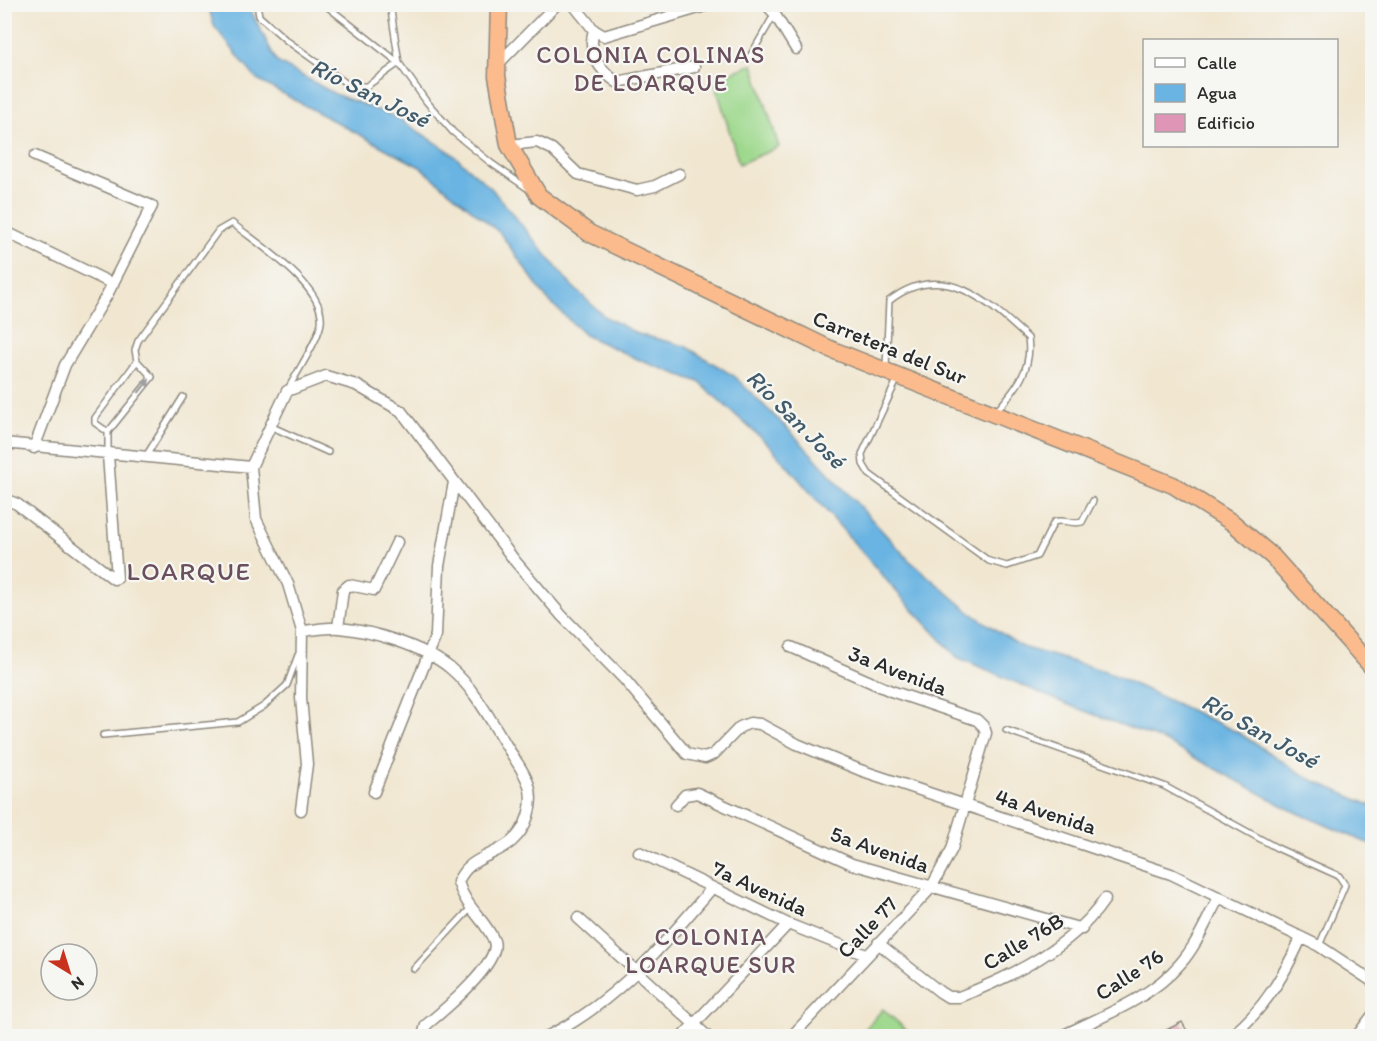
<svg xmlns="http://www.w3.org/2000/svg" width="1377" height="1041" font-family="Itim,sans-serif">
  <rect width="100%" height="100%" fill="#f6f6f2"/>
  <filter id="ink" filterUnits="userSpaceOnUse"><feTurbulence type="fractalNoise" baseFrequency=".0167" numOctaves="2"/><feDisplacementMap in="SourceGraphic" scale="12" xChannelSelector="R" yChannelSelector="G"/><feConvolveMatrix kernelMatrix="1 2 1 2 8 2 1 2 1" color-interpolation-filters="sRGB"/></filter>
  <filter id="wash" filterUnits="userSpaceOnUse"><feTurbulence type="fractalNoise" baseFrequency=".008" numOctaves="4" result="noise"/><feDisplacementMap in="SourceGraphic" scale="24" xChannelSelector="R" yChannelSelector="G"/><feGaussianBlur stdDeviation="1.35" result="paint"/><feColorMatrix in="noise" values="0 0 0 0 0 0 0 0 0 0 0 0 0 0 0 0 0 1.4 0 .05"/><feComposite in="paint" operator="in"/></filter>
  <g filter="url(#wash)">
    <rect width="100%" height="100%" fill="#f1e7d1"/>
    <!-- green -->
    <path fill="#9dd88c" stroke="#64825c" stroke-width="1.5" d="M753 64 779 147 739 164 714 79Z
      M883 1009 913 1036H859Z"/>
    <!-- water -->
    <path fill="#69b4e2" stroke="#4a7086" stroke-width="1.5" d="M208 5H248L277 62 335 94 396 117 449 151 492 189 571 285 604 316 638 334 685 346 734 376 792 433 909 560 971 613 1022 647 1105 671 1177 704 1239 733 1308 778 1372 806V845L1291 810 1164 741 1061 702 957 657 895 590 770 446 699 382 644 362 585 335 547 299 500 233 420 167 257 80 214 26Z"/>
    <g id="blocks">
      <!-- building -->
      <path fill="#de95b6" d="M1182 1022 1190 1036H1155Z"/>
    </g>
  </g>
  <g filter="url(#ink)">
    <use href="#blocks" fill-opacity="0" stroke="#8e897e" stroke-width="1.5"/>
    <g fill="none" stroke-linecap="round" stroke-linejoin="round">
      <defs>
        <path id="service" d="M257 4 259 16 286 40 350 86H367L399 63 324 4
          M390 4 399 63 426 101 453 132 491 163 527 188
          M748 60 774 15
          M137 361 135 350 138 341 218 231 232 223C258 244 326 287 321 323 318 341 297 372 288 389
          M886 367 889 301C942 259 987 300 1028 338 1033 370 1015 390 995 413
          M898 378 862 454 863 464 869 474 989 561 1007 566 1037 556 1054 522C1063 518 1071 525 1082 522L1093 501
          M270 426 328 452
          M108 432 95 423V418L137 361 152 377 108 432V453
          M146 456 183 397
          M1006 730 1164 786 1277 848 1339 876 1345 885 1319 946
          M103 735 238 722 264 706 287 685 298 655
          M414 969 470 909"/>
        <path id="minor" d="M573 4 594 30 604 36 712 4
          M766 4 774 13 796 49
          M594 30C587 52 599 70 617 82L694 67
          M498 64 557 4
          M509 145 537 142 552 149 578 174 637 190 655 186 679 174
          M4 231 113 284
          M4 443 251 467
          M34 448 65 365 107 295 152 206 35 156
          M4 499 17 504 114 579 117 578 108 455
          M338 628 343 590 349 585 374 590 397 542
          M302 631C314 630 327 627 339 628 373 631 423 646 450 668 474 688 490 719 506 745 521 770 538 786 528 816 514 860 472 848 458 882 466 909 486 920 494 941 502 962 442 1012 426 1025L423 1036
          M791 647 891 691 977 720 984 727 986 733 952 849 931 888 792 1036
          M374 792 436 635 439 566 454 482
          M676 805 685 795 697 793 852 864 1082 929
          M301 810 307 764 301 698 302 631 288 584 256 519 251 467 287 391 326 376 356 385 401 411 515 561 562 616 625 680 687 754 705 758 714 754 740 727 750 723 760 724 797 744 860 770 1171 874 1319 946 1372 981
          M639 852 788 924 866 955
          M578 918 707 1036
          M878 943 940 992 948 997H959C1011 977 1074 946 1105 899
          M548 1036C617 1002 663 945 712 888
          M683 1036 788 924
          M1062 1036C1102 1016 1150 999 1180 964 1197 945 1207 919 1219 897
          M1231 1036C1262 1012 1285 974 1301 938
          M1357 1036 1372 1016"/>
        <path id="trunk" d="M499 4 497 76 509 145 539 196 589 233 830 349 1173 485 1233 523 1273 557 1372 667"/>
      </defs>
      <!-- service casing -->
      <use href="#service" stroke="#8e897e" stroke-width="8"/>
      <!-- minor casing -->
      <use href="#minor" stroke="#8e897e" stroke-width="13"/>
      <!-- trunk casing -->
      <use href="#trunk" stroke="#8e897e" stroke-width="19"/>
      <!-- service -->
      <use href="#service" stroke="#fff" stroke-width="5"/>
      <!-- minor -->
      <use href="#minor" stroke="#fff" stroke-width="10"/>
      <!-- trunk -->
      <use href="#trunk" stroke="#fbbb8c" stroke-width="16"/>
    </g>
    <!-- one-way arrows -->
    <defs><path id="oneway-solid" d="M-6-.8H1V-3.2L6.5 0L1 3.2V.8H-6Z" transform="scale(1.5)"/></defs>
    <use fill="#a0a0a0" href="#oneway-solid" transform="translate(144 386) rotate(-51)"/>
  </g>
  <g text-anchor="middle" stroke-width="4.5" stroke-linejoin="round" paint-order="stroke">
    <!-- street labels -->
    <g font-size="22" fill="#2b2b2b" stroke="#f6f6f2">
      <text transform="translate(890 347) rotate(22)" y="8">Carretera del Sur</text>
      <text transform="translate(898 670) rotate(21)" y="8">3a Avenida</text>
      <text transform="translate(1046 811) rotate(18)" y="8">4a Avenida</text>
      <text transform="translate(880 849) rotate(19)" y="8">5a Avenida</text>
      <text transform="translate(760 888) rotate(25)" y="8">7a Avenida</text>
      <text transform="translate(867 927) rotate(-46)" y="8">Calle 77</text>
      <text transform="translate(1023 941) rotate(-31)" y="8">Calle 76B</text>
      <text transform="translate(1129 974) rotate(-33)" y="8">Calle 76</text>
    </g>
    <!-- neighbourhood labels -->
    <g font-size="24" letter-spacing="1.5" fill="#6a505c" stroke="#f6f6f2">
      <text x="651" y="63">COLONIA COLINAS<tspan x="651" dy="28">DE LOARQUE</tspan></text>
      <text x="711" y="945">COLONIA<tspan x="711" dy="28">LOARQUE SUR</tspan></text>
    </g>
    <!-- water labels -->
    <g font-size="24" font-style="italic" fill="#415b6b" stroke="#f6f6f2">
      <text transform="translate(370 93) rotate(26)" y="8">Río San José</text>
      <text transform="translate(796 419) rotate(45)" y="8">Río San José</text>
      <text transform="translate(1260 731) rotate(29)" y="8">Río San José</text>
    </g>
    <!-- quarter labels -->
    <g font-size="26" letter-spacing="1.5" fill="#6a505c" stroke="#f6f6f2">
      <text x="189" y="580">LOARQUE</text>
    </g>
  </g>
  <!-- margin -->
  <rect width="1377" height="1041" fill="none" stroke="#f6f6f2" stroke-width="24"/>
  <!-- legend -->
  <rect x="1143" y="39" width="195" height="108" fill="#f6f6f2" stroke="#a5a5a2" stroke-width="1.5"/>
  <rect x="1155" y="58" width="30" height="9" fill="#ffffff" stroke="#a5a5a2" stroke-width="1.5"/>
  <text x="1197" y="69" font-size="18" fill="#2b2b2b">Calle</text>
  <rect x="1155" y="84" width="30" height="18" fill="#69b4e2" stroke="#a5a5a2" stroke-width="1.5"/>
  <text x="1197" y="99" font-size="18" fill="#2b2b2b">Agua</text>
  <rect x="1155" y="114" width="30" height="18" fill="#de95b6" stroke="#a5a5a2" stroke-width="1.5"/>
  <text x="1197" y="129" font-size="18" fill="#2b2b2b">Edificio</text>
  <!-- north arrow -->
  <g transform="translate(69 972) rotate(142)"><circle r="28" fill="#f6f6f2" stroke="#a5a5a2" stroke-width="1.5"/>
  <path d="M0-4.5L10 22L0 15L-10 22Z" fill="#c8321e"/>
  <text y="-9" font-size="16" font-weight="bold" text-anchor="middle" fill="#2b2b2b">N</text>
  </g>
</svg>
